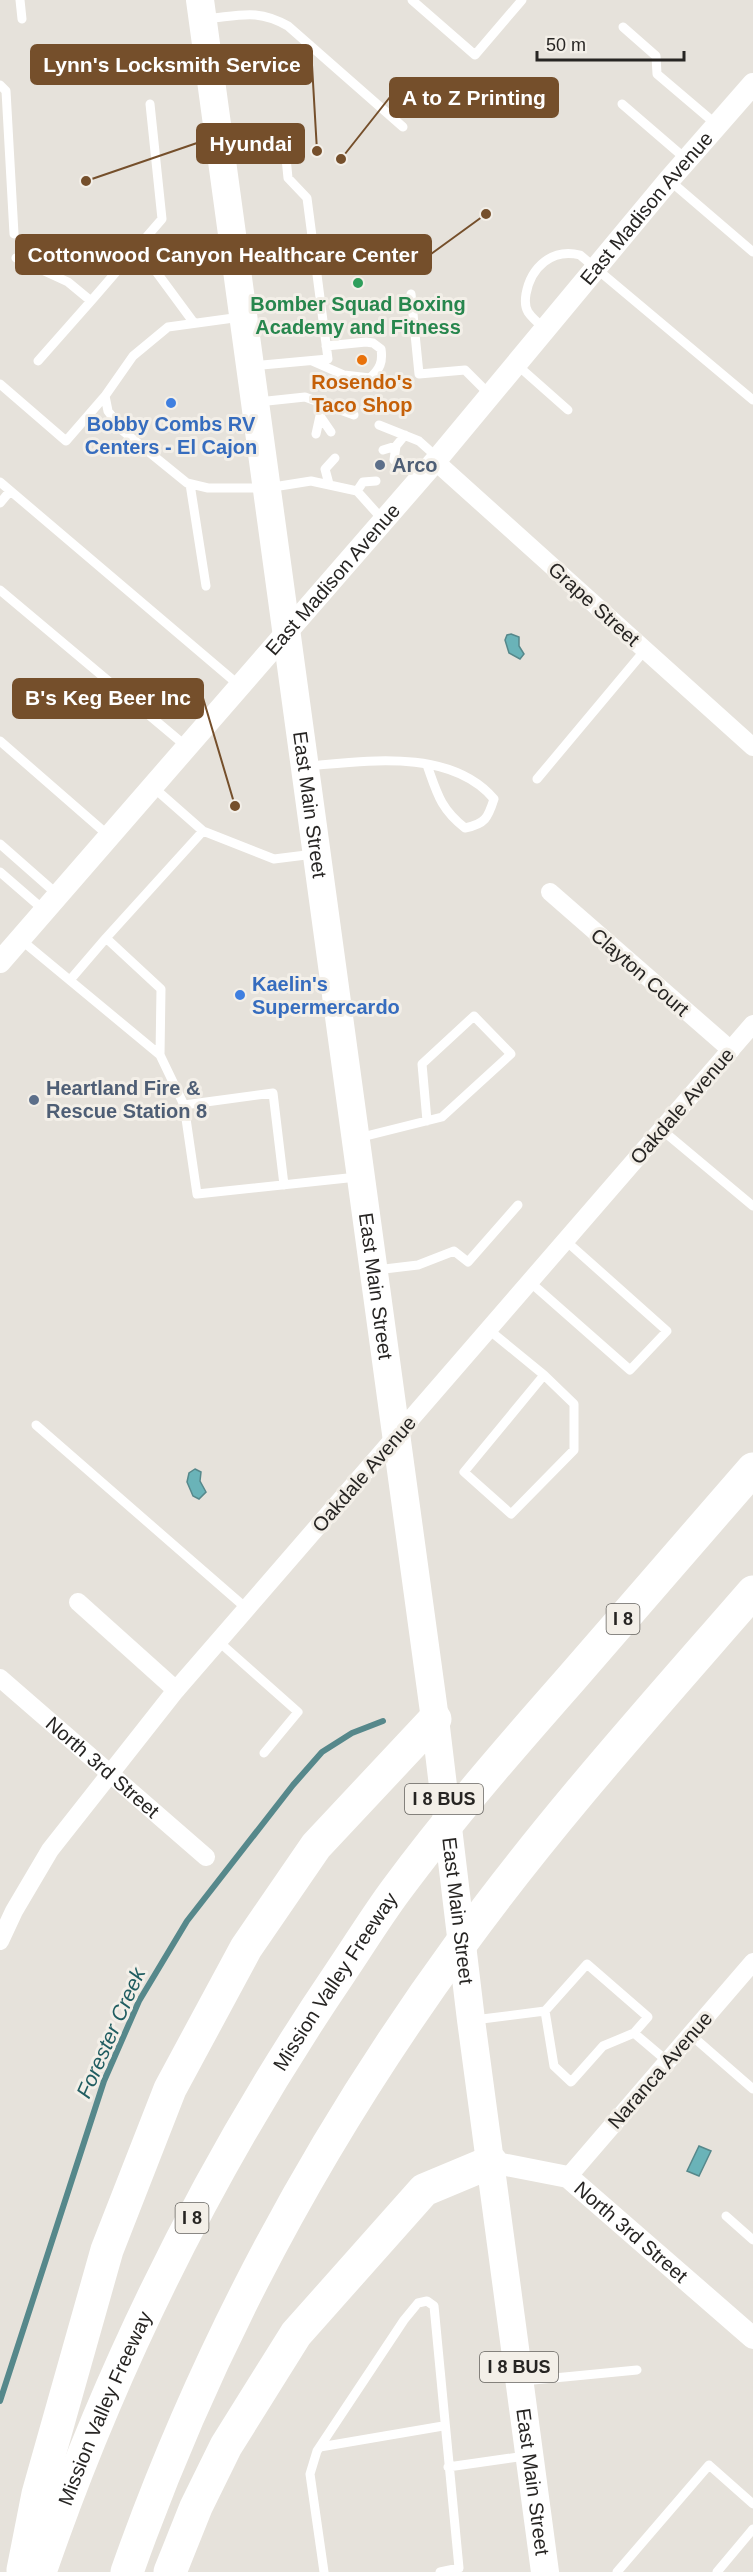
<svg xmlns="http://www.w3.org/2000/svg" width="753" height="2572" font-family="Arial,sans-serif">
  <rect width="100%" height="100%" fill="#e6e2db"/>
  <!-- water -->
  <path fill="#6ab3b8" stroke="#56888b" stroke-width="1.5" d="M511 634 519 637V646L524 654 520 659 509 653 505 640 507 635Z
    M195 1469 201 1472 200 1481 206 1492 199 1499 193 1496 187 1482 189 1473Z
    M699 2146 711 2151 699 2176 687 2171Z"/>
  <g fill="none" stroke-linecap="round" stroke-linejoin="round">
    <!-- stream -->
    <path stroke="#56888b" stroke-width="6" d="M0 2401 104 2081 139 2001 187 1921 293 1785 322 1752 352 1733 383 1721"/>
    <!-- service -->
    <path stroke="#fff" stroke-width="9" d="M20 0 22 19
      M412 0 475 55 522 0
      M205 19C239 16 257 8 288 26L403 127
      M623 27 656 56 657 74 717 125
      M0 85 6 91 14 234
      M622 104 687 160
      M221 136 270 131 280 135 285 148 288 178 307 198 328 359 252 366
      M669 180 753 252
      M138 247 194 323
      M16 258 68 282 91 301 38 361
      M411 294 419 374 465 370 490 395
      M91 301 162 219 150 104
      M241 317 168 327 133 356 105 396 108 411 123 431 187 483 208 488H267L311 481 357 491 383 520
      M545 329C539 324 532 318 528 312 525 307 525 300 526 294 531 267 552 248 580 255L753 400
      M312 361 344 375 370 378C380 369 383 362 381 349L373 343 366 342 326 346
      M516 364 568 410
      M0 384 66 441 105 396
      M258 402 305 397 354 415
      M322 403 320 416 331 432
      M379 425 419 441 438 458
      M316 434 320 416
      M383 450 396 446
      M394 460 396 446 405 435
      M0 482 240 686
      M190 484 206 586
      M329 484 325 469 335 458
      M357 491 363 482 376 481
      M0 503 10 491
      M0 590 187 747
      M0 741 109 836
      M308 766C366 761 451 748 494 799 488 818 485 824 465 828 440 808 437 793 427 765
      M537 779 645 650
      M153 787 203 831
      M0 844 58 895
      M0 872 45 911
      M106 938 203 831 274 859 314 854
      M20 939 160 1055 184 1105 197 1194 357 1177
      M70 980 106 938 161 989 160 1055
      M184 1105 273 1093 284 1185
      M662 1130 753 1206
      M358 1138 442 1117 511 1054 474 1016 422 1064 427 1121
      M376 1270 418 1265 454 1251 468 1262 518 1205
      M530 1282 630 1370 667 1331 566 1241
      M489 1330 544 1375 574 1404V1450L511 1514 464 1472 544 1375
      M36 1425 246 1608
      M218 1641 298 1712 264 1753
      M545 2011 554 2066 571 2082 603 2046 634 2033
      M474 2020 545 2011 587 1964 648 2017 634 2033 667 2061
      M691 2035 753 2089
      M726 2216 753 2240
      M523 2381 637 2370
      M320 2447 443 2426
      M448 2467 525 2456
      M324 2572 310 2474 317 2451 404 2320 418 2303 427 2301 434 2306 459 2568 440 2572
      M617 2572 709 2465 753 2504
      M717 2572 753 2529"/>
    <!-- minor -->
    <g stroke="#fff" stroke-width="18">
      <path d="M435 461 753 747"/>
      <path d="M550 892 731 1050"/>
      <path d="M78 1602 176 1690"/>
      <path id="s1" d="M0 1678 206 1857"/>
      <path d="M0 1941 14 1911 50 1850 176 1690 753 1024"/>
      <path d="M568 2177 753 1962"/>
    </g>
    <!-- tertiary -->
    <g stroke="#fff" stroke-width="22">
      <path id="s2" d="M0 962 438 458 669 180 753 84"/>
      <path id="s3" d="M491 2162 568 2177 753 2338"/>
    </g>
    <!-- primary -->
    <path stroke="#fff" stroke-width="28" id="s4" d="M200 0 435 1719 471 2020 545 2572"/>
    <!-- motorway -->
    <g stroke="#fff" stroke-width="33">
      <path d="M23 2570 38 2494 107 2250 170 2089 246 1948 316 1846 435 1719"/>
      <path id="s5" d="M40 2572C113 2360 214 2159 340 1973 359 1945 376 1917 396 1890 450 1817 510 1748 570 1680 631 1610 692 1539 753 1469"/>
      <path d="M127 2572C206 2348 320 2137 460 1945 550 1821 653 1707 753 1592"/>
      <path d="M170 2572 196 2507 226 2446 296 2334 424 2190 491 2162"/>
    </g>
  </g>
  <!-- markers -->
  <circle fill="#2e9e5b" stroke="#f3efe8" stroke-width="2" cx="358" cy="283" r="6"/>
  <circle fill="#e8710a" stroke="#f3efe8" stroke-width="2" cx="362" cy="360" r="6"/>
  <g fill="#3f7fe0" stroke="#f3efe8" stroke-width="2">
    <circle cx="171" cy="403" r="6"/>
    <circle cx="240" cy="995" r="6"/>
  </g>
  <g fill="#5c6f8a" stroke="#f3efe8" stroke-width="2">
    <circle cx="380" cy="465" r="6"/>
    <circle cx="34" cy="1100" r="6"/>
  </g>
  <g text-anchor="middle" stroke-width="6" stroke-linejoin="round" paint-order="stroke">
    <!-- shield labels -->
    <g fill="#f3efe8" stroke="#64625e" stroke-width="1.5">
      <rect x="606.5" y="1604" width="33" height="30" rx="4.5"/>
      <rect x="405" y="1784" width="78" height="30" rx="4.5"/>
      <rect x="175.5" y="2203" width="33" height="30" rx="4.5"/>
      <rect x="480" y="2352" width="78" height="30" rx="4.5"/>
    </g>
    <g font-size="18" font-weight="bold" fill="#272523">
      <text x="623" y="1625">I 8</text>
      <text x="444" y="1805">I 8 BUS</text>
      <text x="192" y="2224">I 8</text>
      <text x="519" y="2373">I 8 BUS</text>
    </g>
    <!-- street labels -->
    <g font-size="20" fill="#272523" stroke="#f3efe8">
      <text dy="7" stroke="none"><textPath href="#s2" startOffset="993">East Madison Avenue</textPath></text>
      <text dy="7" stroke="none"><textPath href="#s2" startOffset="507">East Madison Avenue</textPath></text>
      <text transform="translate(594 604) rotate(42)" y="7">Grape Street</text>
      <text dy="7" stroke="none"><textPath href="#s4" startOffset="812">East Main Street</textPath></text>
      <text transform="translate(640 972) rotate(41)" y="7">Clayton Court</text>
      <text transform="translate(682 1106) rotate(-49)" y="7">Oakdale Avenue</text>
      <text dy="7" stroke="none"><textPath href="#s4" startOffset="1298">East Main Street</textPath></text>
      <text transform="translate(364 1474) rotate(-49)" y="7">Oakdale Avenue</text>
      <text dy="7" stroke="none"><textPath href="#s1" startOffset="136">North 3rd Street</textPath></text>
      <text dy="7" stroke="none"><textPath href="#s4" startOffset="1928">East Main Street</textPath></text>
      <text dy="7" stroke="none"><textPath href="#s5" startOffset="662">Mission Valley Freeway</textPath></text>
      <text transform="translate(660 2070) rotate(-49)" y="7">Naranca Avenue</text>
      <text dy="7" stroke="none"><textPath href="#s3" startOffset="162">North 3rd Street</textPath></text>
      <text dy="7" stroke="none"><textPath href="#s5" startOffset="176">Mission Valley Freeway</textPath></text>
      <text dy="7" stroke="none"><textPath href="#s4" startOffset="2504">East Main Street</textPath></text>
    </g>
    <!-- leisure labels -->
    <g font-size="20" font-weight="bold" fill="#27864d" stroke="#f3efe8">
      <text x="358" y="311">Bomber Squad Boxing<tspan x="358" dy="23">Academy and Fitness</tspan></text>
    </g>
    <!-- food labels -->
    <g font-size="20" font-weight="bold" fill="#c56008" stroke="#f3efe8">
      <text x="362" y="389">Rosendo's<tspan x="362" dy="23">Taco Shop</tspan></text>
    </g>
    <!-- shop labels -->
    <g font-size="20" font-weight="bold" fill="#366cbe" stroke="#f3efe8">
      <text x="171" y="431">Bobby Combs RV<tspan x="171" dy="23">Centers - El Cajon</tspan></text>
      <text x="252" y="991" text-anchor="start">Kaelin's<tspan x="252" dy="23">Supermercardo</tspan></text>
    </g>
    <!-- service labels -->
    <g font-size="20" font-weight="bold" fill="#4e5e75" stroke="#f3efe8" text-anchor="start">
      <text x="392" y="472">Arco</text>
      <text x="46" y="1095">Heartland Fire &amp;<tspan x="46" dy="23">Rescue Station 8</tspan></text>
    </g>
    <!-- water labels -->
    <g font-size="21" font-style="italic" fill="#205d61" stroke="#f3efe8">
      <text transform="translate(111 2033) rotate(-66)" y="7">Forester Creek</text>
    </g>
  </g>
  <!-- callouts -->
  <path fill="none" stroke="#754f2b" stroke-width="2" d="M317 151L312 65M341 159L390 97M86 181L197 143M486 214L431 254M235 806L203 698"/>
  <g fill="#754f2b" stroke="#f3efe8" stroke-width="2">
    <circle cx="317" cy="151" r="6"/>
    <circle cx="341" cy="159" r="6"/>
    <circle cx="86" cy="181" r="6"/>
    <circle cx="486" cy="214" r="6"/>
    <circle cx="235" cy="806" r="6"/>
  </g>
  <g fill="#754f2b" stroke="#754f2b" stroke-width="2">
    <rect x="31" y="45" width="281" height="39" rx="6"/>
    <rect x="390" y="78" width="168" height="39" rx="6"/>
    <rect x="197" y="124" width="107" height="39" rx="6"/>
    <rect x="16" y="235" width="415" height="39" rx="6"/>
    <rect x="13" y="679" width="190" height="39" rx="6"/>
  </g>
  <g font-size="21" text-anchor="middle" font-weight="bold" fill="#fff">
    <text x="172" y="72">Lynn's Locksmith Service</text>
    <text x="474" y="105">A to Z Printing</text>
    <text x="251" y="151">Hyundai</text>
    <text x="223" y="262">Cottonwood Canyon Healthcare Center</text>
    <text x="108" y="705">B's Keg Beer Inc</text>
  </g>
  <!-- scale -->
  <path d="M537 51v9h147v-9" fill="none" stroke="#272523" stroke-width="3"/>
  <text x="546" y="51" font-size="18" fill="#272523" stroke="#f3efe8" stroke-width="4.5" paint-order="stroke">50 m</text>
</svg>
